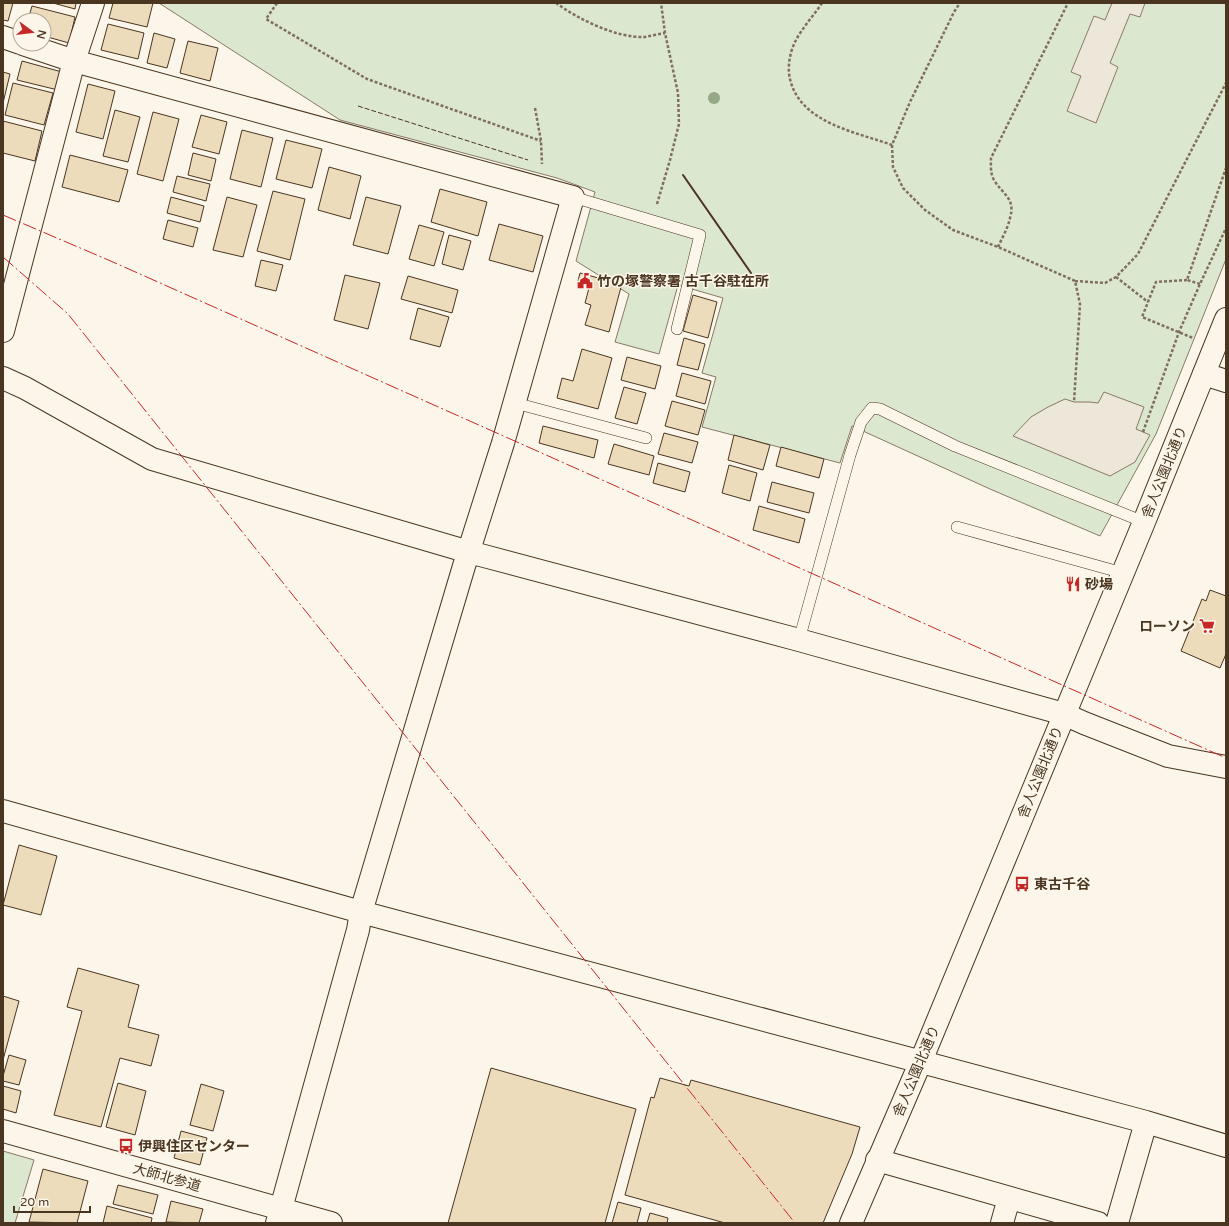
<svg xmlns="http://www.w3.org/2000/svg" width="1229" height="1226" font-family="'Varela Round','Noto Sans JP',sans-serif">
  <rect width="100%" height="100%" fill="#fbf6e9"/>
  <!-- green -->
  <path fill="#dce7d0" stroke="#887966" d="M159 3H1226V259L1156 434 1100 536 990 489 852 426 840 463 702 427 716 377 702 373 723 298 678 285 659 354 615 342 629 294 576 261 595 192 557 178 340 120Z
    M3 1151 34 1160 15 1223H3Z"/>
  <!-- parking -->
  <path fill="#ede7d9" stroke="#887966" d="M1112 3H1145L1140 17 1130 14 1110 63 1118 67 1096 123 1067 111 1081 76 1071 72 1094 16 1105 20Z
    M1104 392 1144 407 1136 429 1150 435 1135 462 1110 476 1013 436 1031 417 1048 407 1065 399 1074 402H1090L1098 403Z"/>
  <!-- building -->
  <path fill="#ecdcbc" stroke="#4a3520" d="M3 3H13L8 21 3 20Z
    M53 3H76L75 9Z
    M113 3H153L147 27 109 18Z
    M32 6 75 17 69 43 44 36V20H28Z
    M108 24 144 33 138 59 101 50Z
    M154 33 175 39 167 68 147 63Z
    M188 41 218 48 210 81 180 73Z
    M22 61 62 72 58 90 17 80Z
    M3 72 10 74 3 103Z
    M13 83 53 93 44 125 5 115Z
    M88 84 115 91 103 139 76 132Z
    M115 110 140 117 128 162 103 156Z
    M153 112 179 119 163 181 137 174Z
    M201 115 227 122 219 154 192 147Z
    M3 121 42 131 35 161 3 153Z
    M242 130 273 138 261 187 230 179Z
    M286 140 322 149 312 188 276 179Z
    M193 153 216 159 211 181 188 175Z
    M70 155 128 170 119 202 62 187Z
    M329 167 361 176 350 219 318 210Z
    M177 176 210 184 206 201 173 192Z
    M440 189 487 202 478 236 431 222Z
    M273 191 305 199 290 260 257 251Z
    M171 197 204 206 200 222 167 213Z
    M227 197 257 205 243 257 213 250Z
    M366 197 401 206 388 254 353 245Z
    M168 220 198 228 193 247 163 239Z
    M499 224 543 236 533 272 489 260Z
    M419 225 444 232 434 266 409 259Z
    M449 235 471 241 463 270 442 264Z
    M261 260 283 265 276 291 255 286Z
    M580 273 613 282V285L621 287 609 332 585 325 591 305 585 303 589 288 577 285Z
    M345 275 380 283 368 329 334 320Z
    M408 276 458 290 452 313 401 299Z
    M693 295 717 302 708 338 683 331Z
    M418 308 449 317 440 347 410 339Z
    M684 338 705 344 698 370 677 365Z
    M582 349 612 358 598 409 557 398 562 378 573 381Z
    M627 357 661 366 655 389 621 380Z
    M682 373 711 381 705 404 676 396Z
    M624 387 646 393 637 424 615 418Z
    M672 401 705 410 698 435 665 426Z
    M543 426 598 440 594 458 539 443Z
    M664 433 698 442 692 463 658 454Z
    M734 435 770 445 763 470 728 460Z
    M614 444 654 456 649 475 608 464Z
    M781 447 824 459 819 478 776 466Z
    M658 463 690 472 685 492 653 483Z
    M729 465 757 473 750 501 722 493Z
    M772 482 814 493 809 513 767 502Z
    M759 506 805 519 799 543 753 530Z
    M1210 590 1226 596V654L1220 668 1181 651 1202 599 1206 601Z
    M19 845 57 856 41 915 3 905Z
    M78 968 139 985 128 1027 159 1035 151 1066 120 1058 101 1127 54 1115 82 1011 67 1007Z
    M3 996 19 1001 3 1060Z
    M9 1055 26 1060 19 1085 3 1081V1076Z
    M491 1068 636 1109 605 1223H448Z
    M660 1078 689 1086 691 1080 860 1127 852 1154 823 1223H725L625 1195 651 1097 654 1098Z
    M118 1083 146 1091 135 1135 106 1127Z
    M201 1084 224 1091 213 1131 190 1125Z
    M3 1086 21 1091 16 1113 3 1109Z
    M181 1131 207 1138 200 1165 174 1158Z
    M43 1169 88 1181 77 1223 29 1222Z
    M118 1185 158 1195 153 1214 113 1204Z
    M171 1201 203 1209 199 1223 166 1222Z
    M618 1202 641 1208 637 1223H612Z
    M107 1206 152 1218 151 1223H103Z
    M650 1213 668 1218 667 1223H647Z"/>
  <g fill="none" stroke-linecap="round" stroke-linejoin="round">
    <defs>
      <path id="service" d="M573 197 700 235 677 329
        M515 403 646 438
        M957 527 1123 573
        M799 640 850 455 861 422 872 408 880 409 955 446 1144 522"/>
      <path id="minor" d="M3 37 20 43
        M23 44 74 61 573 197 503 443 464 566 361 912 358 930 277 1223
        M3 331 74 61 93 3
        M1204 374 1226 381
        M3 378 25 388 152 459 469 552 799 640 1064 714 1084 723 1168 756 1226 767
        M3 811 361 912 1146 1122 1226 1146
        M877 1160 1098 1223
        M1002 1223 1009 1198
        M1117 1223 1146 1122"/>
      <path id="tertiary" d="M3 1131 331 1223
        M851 1223 921 1061 1144 522 1226 319"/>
    </defs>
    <!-- service casing -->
    <use href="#service" stroke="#4a3520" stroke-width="12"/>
    <!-- minor casing -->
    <use href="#minor" stroke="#4a3520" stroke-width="24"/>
    <!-- tertiary casing -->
    <use href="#tertiary" stroke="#4a3520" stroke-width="24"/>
    <!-- path -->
    <path stroke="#7f6f5c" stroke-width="2.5" stroke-dasharray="3 2" stroke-linecap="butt" d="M277 3 266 19 367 79 541 141
      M556 3C578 19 616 38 644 37 651 36 658 34 665 33
      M822 3C814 15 803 27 796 40 790 51 787 67 790 79 800 123 856 132 892 145L910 102 954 12 960 3
      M535 108 541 141 542 164
      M892 145 893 167 903 188 925 210 953 230 998 247 1075 281 1080 304 1074 402
      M657 204 670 160 679 124 678 93 665 33 661 3
      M998 247C1002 238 1008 228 1010 218 1016 198 1002 194 994 180 990 173 991 165 991 158L1068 3
      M1116 277 1148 302
      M1187 280 1156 282 1142 317 1193 338
      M1075 281 1105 283 1116 277 1138 254 1226 83
      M1200 284 1187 280 1226 168
      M1143 432 1179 332 1200 284 1226 228"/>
    <!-- service -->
    <use href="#service" stroke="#fbf6e9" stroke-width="11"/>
    <!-- minor -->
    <use href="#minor" stroke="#fbf6e9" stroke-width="22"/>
    <!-- tertiary -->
    <use href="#tertiary" stroke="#fbf6e9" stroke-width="22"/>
    <!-- fence -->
    <path stroke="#4a3520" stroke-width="1" stroke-dasharray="5 2" stroke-linecap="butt" d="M358 106 528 160"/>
    <!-- wall -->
    <path stroke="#4a3520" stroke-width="2" d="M683 175 751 273"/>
    <!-- power -->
    <path stroke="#c62828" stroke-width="1" stroke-dasharray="14 3 2 3" stroke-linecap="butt" d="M3 215 113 262 1226 758
      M3 257 68 314 795 1223"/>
  </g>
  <!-- trees -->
  <circle fill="#96a887" cx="714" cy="98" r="6"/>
  <!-- icons -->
  <defs>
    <symbol id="civic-bare" viewBox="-9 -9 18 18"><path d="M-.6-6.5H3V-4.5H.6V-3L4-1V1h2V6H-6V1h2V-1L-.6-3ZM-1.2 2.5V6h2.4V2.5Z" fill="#c62828" stroke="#fbf6e9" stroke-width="2.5" paint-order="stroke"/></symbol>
    <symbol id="restaurant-bare" viewBox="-9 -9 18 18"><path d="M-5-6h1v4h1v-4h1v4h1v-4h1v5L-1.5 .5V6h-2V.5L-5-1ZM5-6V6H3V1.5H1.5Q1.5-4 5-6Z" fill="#c62828" stroke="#fbf6e9" stroke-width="2.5" paint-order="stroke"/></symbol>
    <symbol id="supermarket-bare" viewBox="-9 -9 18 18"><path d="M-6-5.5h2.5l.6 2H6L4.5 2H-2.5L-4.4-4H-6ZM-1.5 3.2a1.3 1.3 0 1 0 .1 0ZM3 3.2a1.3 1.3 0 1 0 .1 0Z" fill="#c62828" stroke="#fbf6e9" stroke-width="2.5" paint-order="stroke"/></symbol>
    <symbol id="bus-bare" viewBox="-9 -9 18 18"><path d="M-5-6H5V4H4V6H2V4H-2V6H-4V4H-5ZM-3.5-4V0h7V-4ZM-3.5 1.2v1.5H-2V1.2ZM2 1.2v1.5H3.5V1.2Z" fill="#c62828" stroke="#fbf6e9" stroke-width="2.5" paint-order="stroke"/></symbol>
  </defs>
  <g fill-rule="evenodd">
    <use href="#civic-bare" x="574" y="270" width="22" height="22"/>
    <use href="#restaurant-bare" x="1062" y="573" width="22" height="22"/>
    <use href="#supermarket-bare" x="1196" y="615" width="22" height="22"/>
    <use href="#bus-bare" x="1011" y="873" width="22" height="22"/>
    <use href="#bus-bare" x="115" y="1135" width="22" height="22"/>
  </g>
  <g text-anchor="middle" stroke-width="3" stroke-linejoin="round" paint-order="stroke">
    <!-- poi labels -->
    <g font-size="14" font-weight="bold" fill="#4a3520" stroke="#fbf6e9" text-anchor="start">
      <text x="597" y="286">竹の塚警察署 古千谷駐在所</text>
      <text x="1085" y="589">砂場</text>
      <text x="1195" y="631" text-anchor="end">ローソン</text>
      <text x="1034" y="889">東古千谷</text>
      <text x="138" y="1151">伊興住区センター</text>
    </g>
    <!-- street labels -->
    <g font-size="14" fill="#4a3520" stroke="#fbf6e9">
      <text transform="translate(1164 472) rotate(-68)" y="5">舎人公園北通り</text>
      <text transform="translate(1040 772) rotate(-68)" y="5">舎人公園北通り</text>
      <text transform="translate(916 1071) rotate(-67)" y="5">舎人公園北通り</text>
      <text transform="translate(167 1177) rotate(16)" y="5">大師北参道</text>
    </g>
  </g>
  <!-- border -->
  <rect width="1229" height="1226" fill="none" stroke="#4a3520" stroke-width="8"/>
  <!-- north arrow -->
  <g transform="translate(32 32) rotate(105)"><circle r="19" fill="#fbf6e9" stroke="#b4a999"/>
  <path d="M0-3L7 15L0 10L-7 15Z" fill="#c62828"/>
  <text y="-6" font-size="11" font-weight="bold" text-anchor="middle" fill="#4a3520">N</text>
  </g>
  <!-- scale -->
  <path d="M14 1206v6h76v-6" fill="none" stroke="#4a3520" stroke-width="2"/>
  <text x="20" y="1206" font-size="12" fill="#4a3520" stroke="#fbf6e9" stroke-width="3" paint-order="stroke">20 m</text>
</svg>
